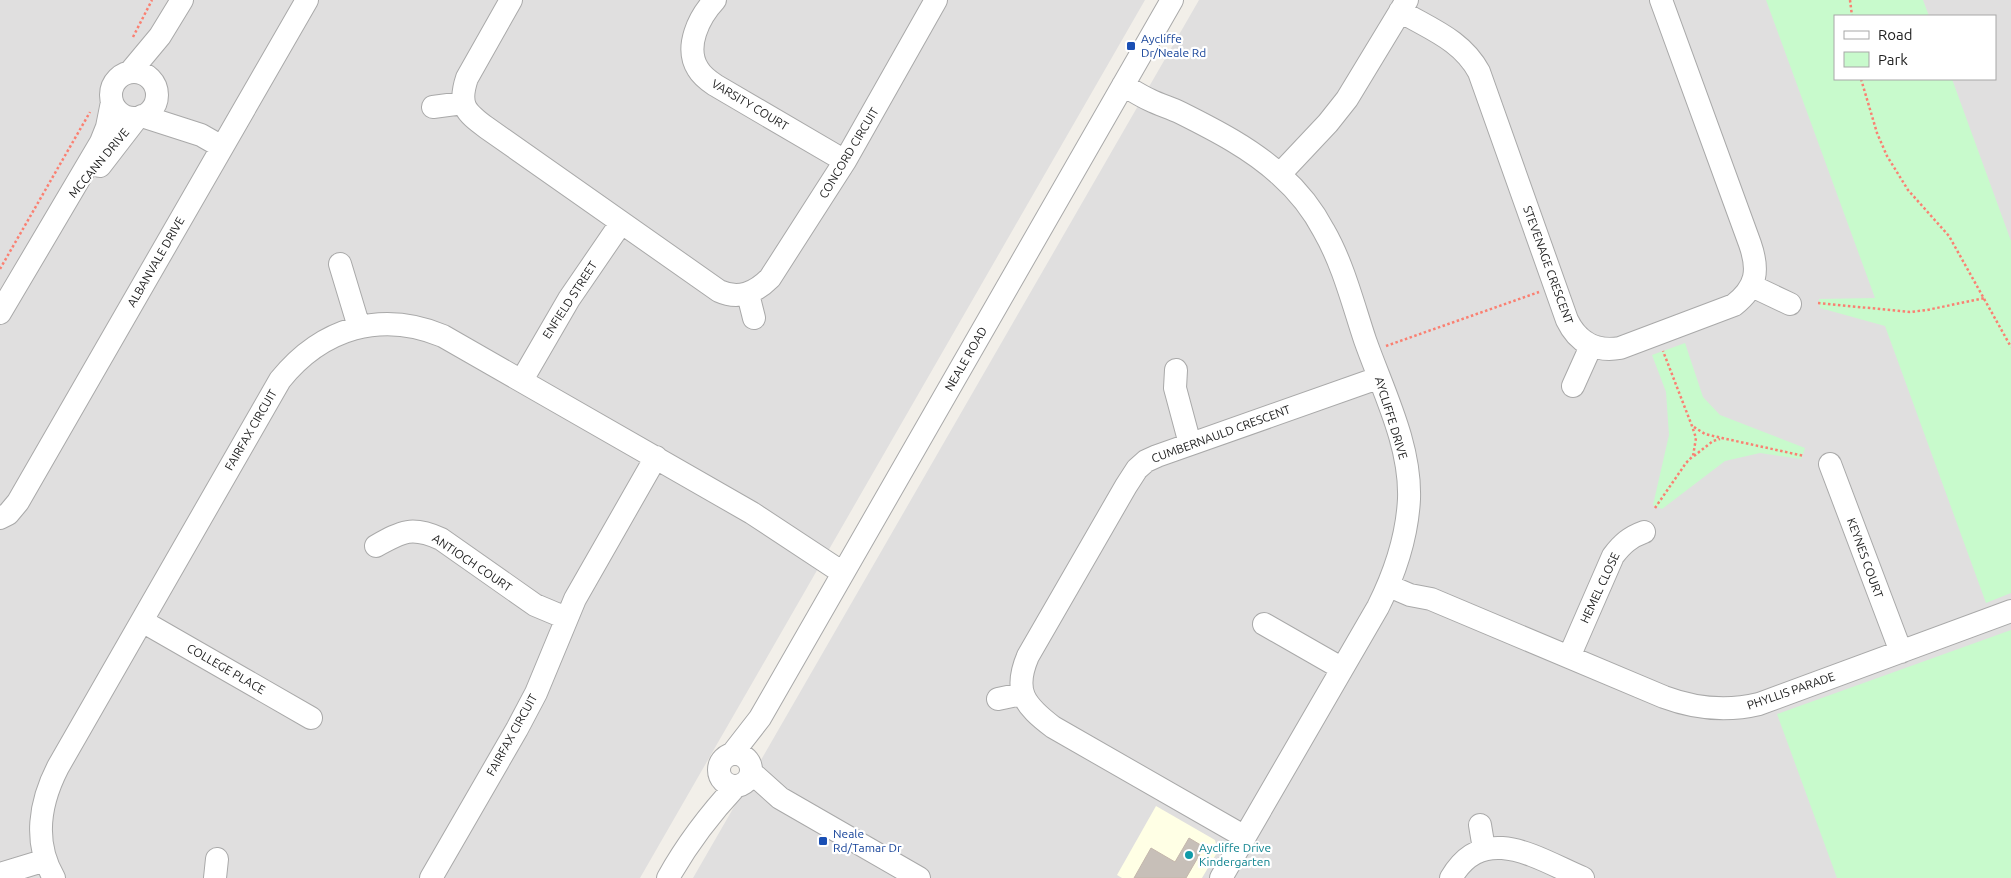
<svg xmlns="http://www.w3.org/2000/svg" width="2011" height="878" font-family="Ubuntu,sans-serif">
  <rect width="100%" height="100%" fill="#f2efe9"/>
  <!-- residential -->
  <path fill="#e0dfdf" fill-rule="evenodd" d="M0 0H1145L640 878H0Z
    M1199 0H2011V878H693ZM1835 16H1995V79H1835Z"/>
  <!-- education -->
  <path fill="#ffffe5" d="M1156 806 1215 840 1218 851 1202 878H1122L1117 875Z"/>
  <!-- park -->
  <path fill="#c8facc" d="M1766 0H1923L1929 16H1835V79H1952L2011 241V593L1986 603 1885 326 1820 308 1819 299 1875 298Z
    M1685 343 1703 397 1720 415 1805 448 1801 459 1760 453 1725 461 1662 509 1653 505 1669 435 1666 392 1652 355Z
    M2011 630V878H1837L1777 714Z"/>
  <!-- building -->
  <path fill="#c7bfb8" stroke="#c4b6ab" d="M1189 838 1204 847 1186 878H1134L1151 848 1175 862Z"/>
  <g fill="none" stroke-linecap="round" stroke-linejoin="round">
    <defs>
      <path id="minor" d="M511 0 467 78C458 105 465 112 487 128L719 291C739 300 755 293 770 278L845 161 936 0
        M715 0C699 17 684 47 698 69 702 76 709 81 715 85L845 161
        M1400 11C1430 29 1462 40 1479 72L1567 320C1578 343 1596 352 1620 348L1734 305C1757 287 1759 270 1750 244L1661 0
        M130 72 160 36 182 0
        M111 95a23 23 0 1 1 46 0a23 23 0 1 1-46 0Z
        M1123 85C1132 90 1141 96 1150 100 1160 105 1171 108 1181 113 1215 130 1252 149 1280 175 1298 191 1313 210 1324 231 1343 264 1353 304 1365 340 1383 391 1411 445 1409 499 1407 539 1395 573 1378 607L1221 878
        M433 107 463 103
        M142 116 201 135 222 147
        M100 166 137 118
        M1280 174 1328 123 1347 99 1407 0
        M340 264 359 327
        M1752 286 1790 304
        M748 294 754 318
        M0 313 101 142 107 127 112 102
        M1176 370 1175 388 1190 444
        M522 380 569 299 621 223
        M1573 386 1591 346
        M1830 464 1901 652
        M0 518 8 514 18 502 307 0
        M376 546C403 531 412 526 441 539L535 605 566 618
        M1389 586 1410 595 1431 599 1664 697C1696 709 1726 712 1759 704L2011 611
        M142 621 311 718
        M1264 624 1341 668
        M1569 657 1613 556C1622 544 1630 537 1644 532
        M998 699 1022 694
        M719 770a16 16 0 1 1 32 0a16 16 0 1 1-32 0Z
        M732 754 760 718 1172 0
        M751 772 780 798 919 878
        M1480 825 1484 849
        M1245 837 1053 727C1024 705 1013 691 1028 656L1126 486 1137 469 1146 461 1157 456 1378 378
        M0 874 46 860
        M54 878C33 842 40 802 58 767L280 380C322 328 381 310 443 336L752 513 843 573
        M215 878 217 859
        M431 878 517 729 536 693 575 599 656 457
        M668 878C687 844 709 815 736 786
        M1451 878C1484 821 1538 859 1583 878"/>
    </defs>
    <!-- minor casing -->
    <use href="#minor" stroke="#a9a9a9" stroke-width="24"/>
    <!-- path -->
    <path stroke="#fa8072" stroke-width="2.5" stroke-dasharray="2.5 2.5" stroke-linecap="butt" d="M1850 0 1852 16
      M133 37 152 0
      M1861 79 1877 133 1887 156 1908 190 1949 236 2011 347
      M105 85 111 75
      M0 269 90 112
      M1818 303 1910 312 1927 310 1985 298
      M1386 346 1539 292
      M1694 427 1705 434 1722 438 1804 456
      M1694 456 1713 441 1720 439
      M1655 508 1686 463 1693 456 1696 438 1692 426 1663 351"/>
    <!-- minor -->
    <use href="#minor" stroke="#fff" stroke-width="22"/>
  </g>
  <!-- markers -->
  <g fill="#1a4fb4" stroke="#fff" stroke-width="2">
    <rect x="1126" y="41" width="10" height="10" rx="2.5"/>
    <rect x="818" y="836" width="10" height="10" rx="2.5"/>
  </g>
  <circle fill="#0f9aa8" stroke="#fff" stroke-width="2" cx="1189" cy="855" r="5"/>
  <g text-anchor="middle" stroke-width="4.5" stroke-linejoin="round" paint-order="stroke">
    <!-- transit labels -->
    <g font-size="12" fill="#164399" stroke="#fff" text-anchor="start">
      <text x="1141" y="43">Aycliffe<tspan x="1141" dy="14">Dr/Neale Rd</tspan></text>
      <text x="833" y="838">Neale<tspan x="833" dy="14">Rd/Tamar Dr</tspan></text>
    </g>
    <!-- street labels -->
    <g font-size="12" fill="#222" stroke="#fff">
      <text transform="translate(750 105) rotate(31)" y="4">VARSITY COURT</text>
      <text transform="translate(849 153) rotate(-59)" y="4">CONCORD CIRCUIT</text>
      <text transform="translate(99 163) rotate(-50)" y="4">MCCANN DRIVE</text>
      <text transform="translate(156 262) rotate(-60)" y="4">ALBANVALE DRIVE</text>
      <text transform="translate(1548 265) rotate(70)" y="4">STEVENAGE CRESCENT</text>
      <text transform="translate(570 300) rotate(-57)" y="4">ENFIELD STREET</text>
      <text transform="translate(966 359) rotate(-60)" y="4">NEALE ROAD</text>
      <text transform="translate(1391 418) rotate(73)" y="4">AYCLIFFE DRIVE</text>
      <text transform="translate(251 430) rotate(-60)" y="4">FAIRFAX CIRCUIT</text>
      <text transform="translate(1221 434) rotate(-20)" y="4">CUMBERNAULD CRESCENT</text>
      <text transform="translate(1865 558) rotate(70)" y="4">KEYNES COURT</text>
      <text transform="translate(472 563) rotate(34)" y="4">ANTIOCH COURT</text>
      <text transform="translate(1600 588) rotate(-65)" y="4">HEMEL CLOSE</text>
      <text transform="translate(226 669) rotate(30)" y="4">COLLEGE PLACE</text>
      <text transform="translate(1791 691) rotate(-19)" y="4">PHYLLIS PARADE</text>
      <text transform="translate(512 735) rotate(-61)" y="4">FAIRFAX CIRCUIT</text>
    </g>
    <!-- culture labels -->
    <g font-size="12" fill="#0d838f" stroke="#fff" text-anchor="start">
      <text x="1199" y="852">Aycliffe Drive<tspan x="1199" dy="14">Kindergarten</tspan></text>
    </g>
  </g>
  <!-- legend -->
  <rect x="1834" y="15" width="162" height="65" fill="#ffffff" stroke="#a7a7a7"/>
  <rect x="1844" y="31" width="25" height="8" fill="#ffffff" stroke="#a7a7a7"/>
  <text x="1878" y="40" font-size="15" fill="#222222">Road</text>
  <rect x="1844" y="52" width="25" height="15" fill="#c8facc" stroke="#a7a7a7"/>
  <text x="1878" y="65" font-size="15" fill="#222222">Park</text>
</svg>
